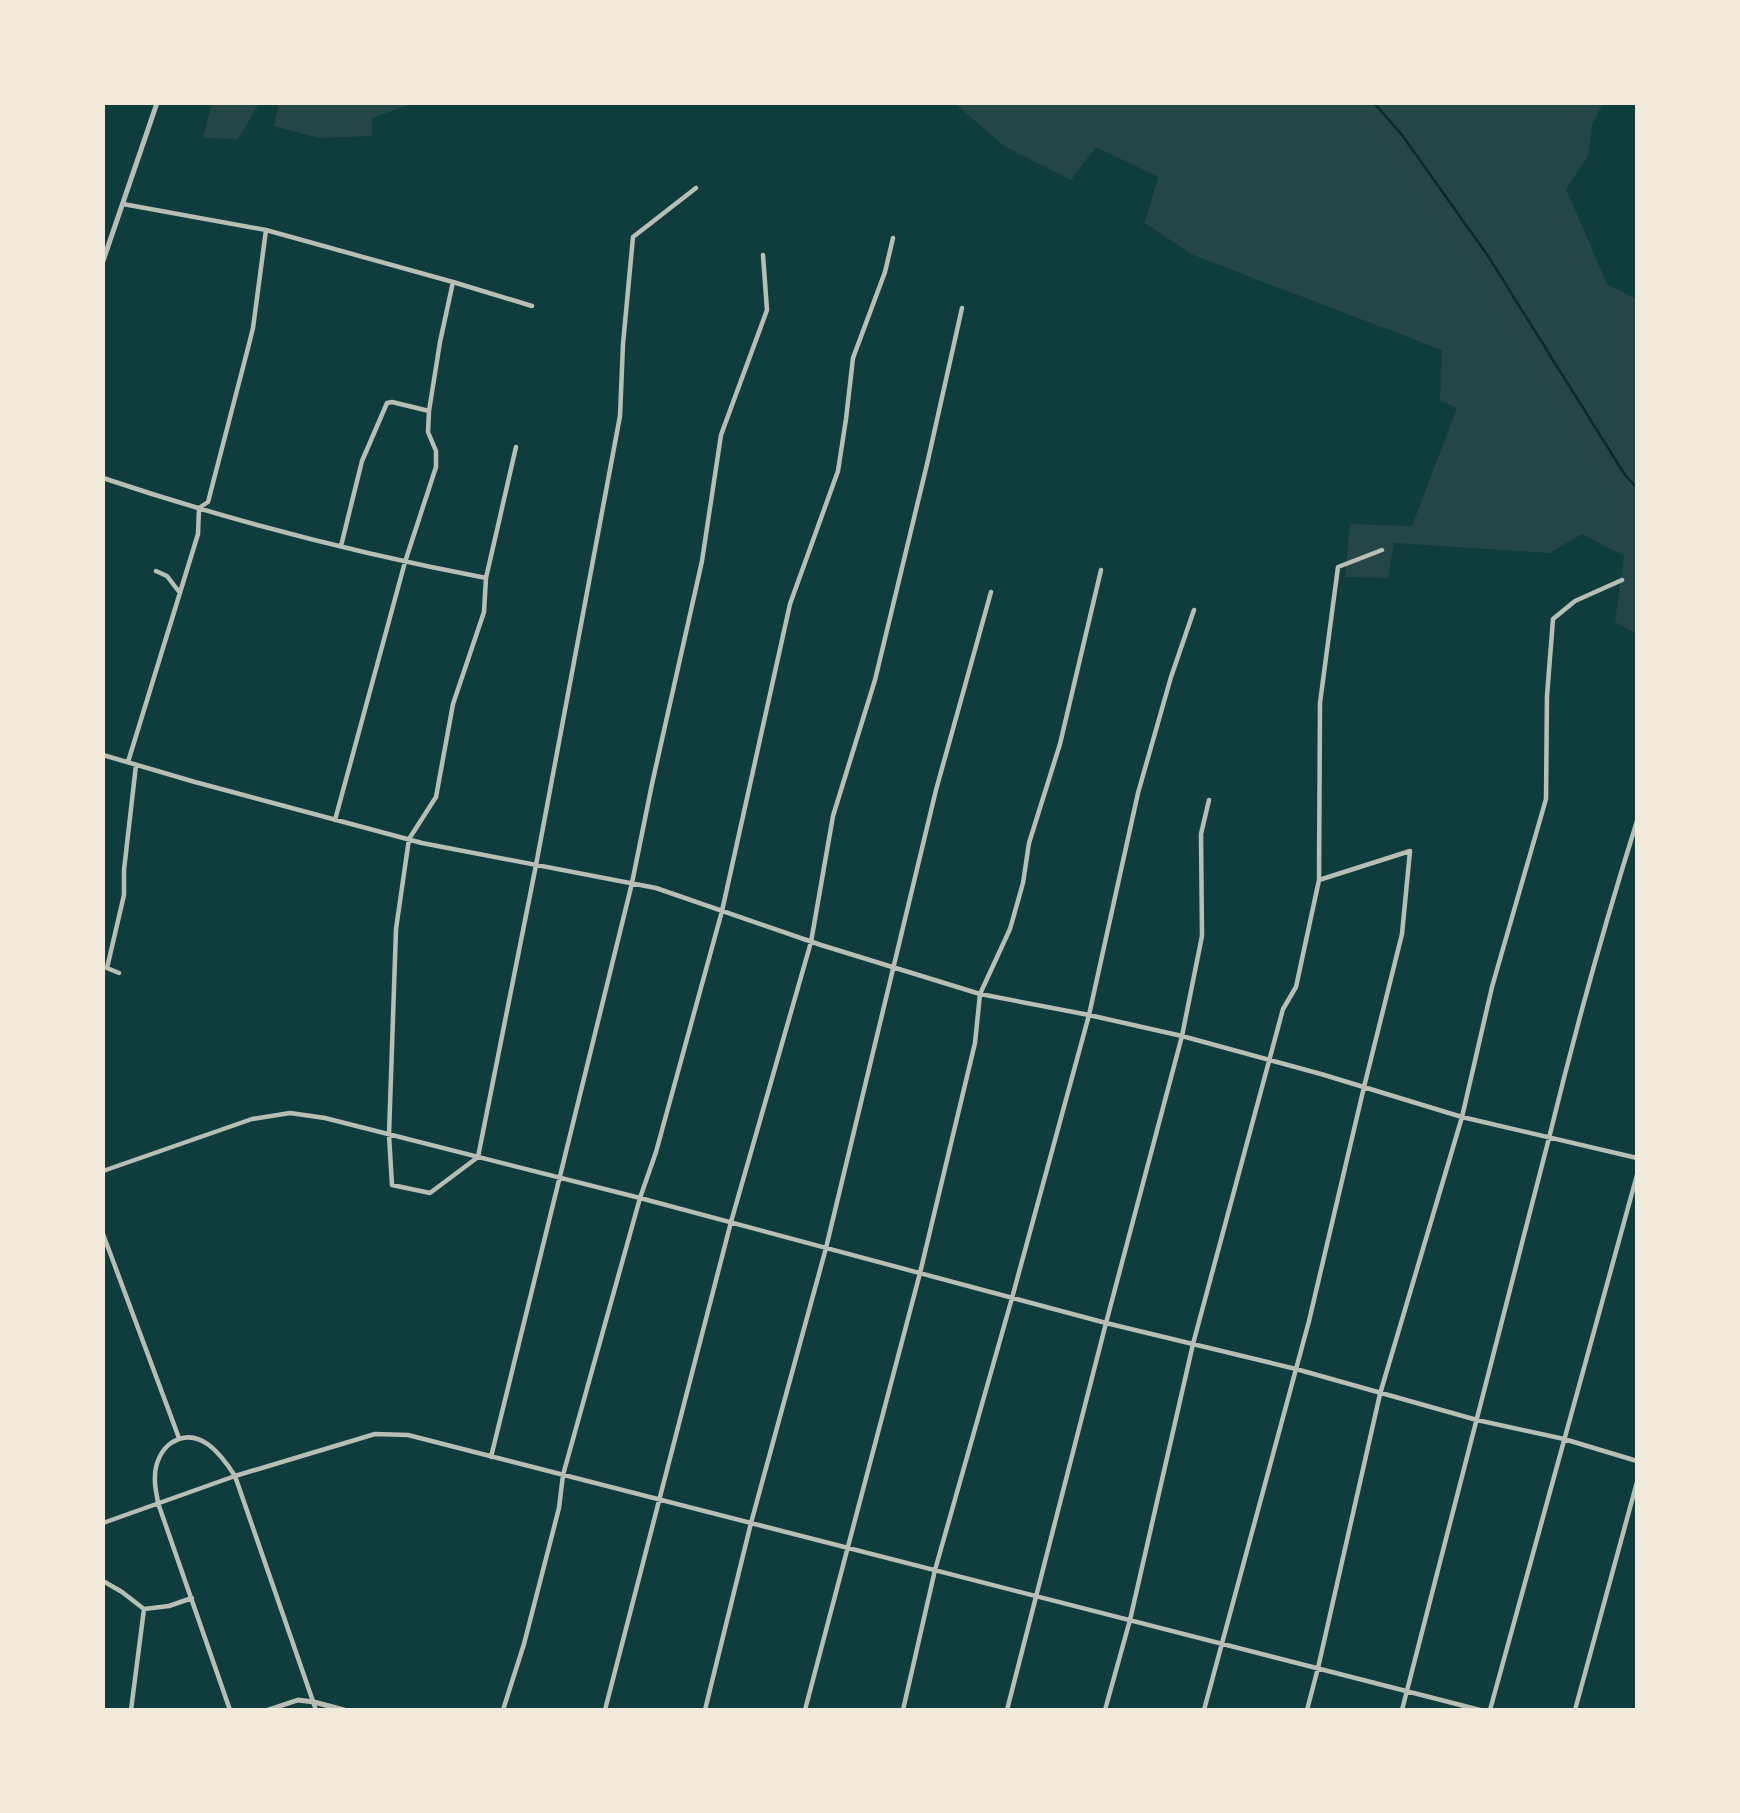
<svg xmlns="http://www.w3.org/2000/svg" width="1740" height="1813" font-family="Jost,sans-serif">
  <rect width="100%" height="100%" fill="#0f3d3e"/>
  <!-- green -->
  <path fill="#244646" d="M212 103H259L238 139 203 138Z
    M279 103H414L372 118V136L319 138 274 126Z
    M955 103H1603L1592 125 1588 156 1566 189 1607 284 1637 299V634L1615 622 1624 556 1582 534 1550 553 1394 543 1388 578 1345 577 1350 524 1412 526 1457 408 1440 400 1442 350 1193 255 1145 223 1158 177 1096 147 1071 180 1004 146Z"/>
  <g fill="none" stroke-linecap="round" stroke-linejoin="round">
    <!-- stream -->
    <path stroke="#0a2a2b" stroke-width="2.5" d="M1374 103 1402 135 1488 256 1625 475 1637 488"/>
    <!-- minor -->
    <path stroke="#b8beb3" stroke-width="4.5" d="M123 204 266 230 453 282 532 306
      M516 447 486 578 484 612 453 704 436 797 409 839 396 929 389 1135 392 1185 430 1193 478 1157 536 865 620 416 623 344 633 237 696 188
      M103 478C228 520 356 553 486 578
      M341 546 362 461 387 403 392 402 429 411
      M156 571 167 576 180 593
      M103 755 195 782 422 843 656 888 821 945 980 994 1089 1015 1182 1036 1321 1074 1462 1117 1637 1158
      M128 762 198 534 199 508 208 502 248 348 253 328 266 230
      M335 820 405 562 436 467V451L428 432 429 411 440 342 453 282
      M119 973 107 968 124 895V870L136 765
      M103 1171 252 1119 290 1113 325 1118 640 1198 1106 1323 1296 1369 1477 1420 1564 1439 1637 1461
      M103 1234 179 1438
      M491 1457 632 883 652 784 702 561 721 435 767 310 763 255
      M103 1523 235 1476 375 1434 408 1435 1480 1710
      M103 1581 122 1592 144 1609
      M131 1710 144 1609 169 1606 192 1598
      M230 1710 158 1503C157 1495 154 1485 155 1476 155 1464 161 1450 171 1443 199 1425 221 1454 235 1476L316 1710
      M503 1710 524 1644 559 1508 563 1475 640 1198 656 1152 722 911 790 604 838 471 846 419 853 358 885 272 893 238
      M605 1710 731 1222 811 942 833 816 875 680 928 460 962 308
      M705 1710 751 1523 826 1248 936 790 991 592
      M805 1710 920 1273 975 1043 980 994 1010 929 1023 883 1029 843 1060 744 1101 570
      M903 1710 935 1570 1012 1298 1089 1015 1138 793 1171 677 1194 610
      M1007 1710 1106 1323 1182 1036 1202 936 1201 834 1209 800
      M1105 1710 1130 1620 1193 1344 1283 1009 1296 987 1319 880 1320 703 1338 567 1382 550
      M1204 1710 1309 1321 1364 1087 1402 934 1410 851 1319 880
      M1307 1710 1318 1668 1380 1394 1462 1117 1492 987 1546 799 1547 696 1553 619 1575 601 1622 580
      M1402 1710 1549 1138C1575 1031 1604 926 1637 821
      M1490 1710 1637 1175
      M1575 1710 1637 1482"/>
    <!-- tertiary -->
    <path stroke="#b8beb3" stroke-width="5" d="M103 261 157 103
      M268 1710 298 1700 314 1702 344 1710"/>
  </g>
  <!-- border -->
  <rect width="1740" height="1813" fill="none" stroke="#f1e9da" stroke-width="210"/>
</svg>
